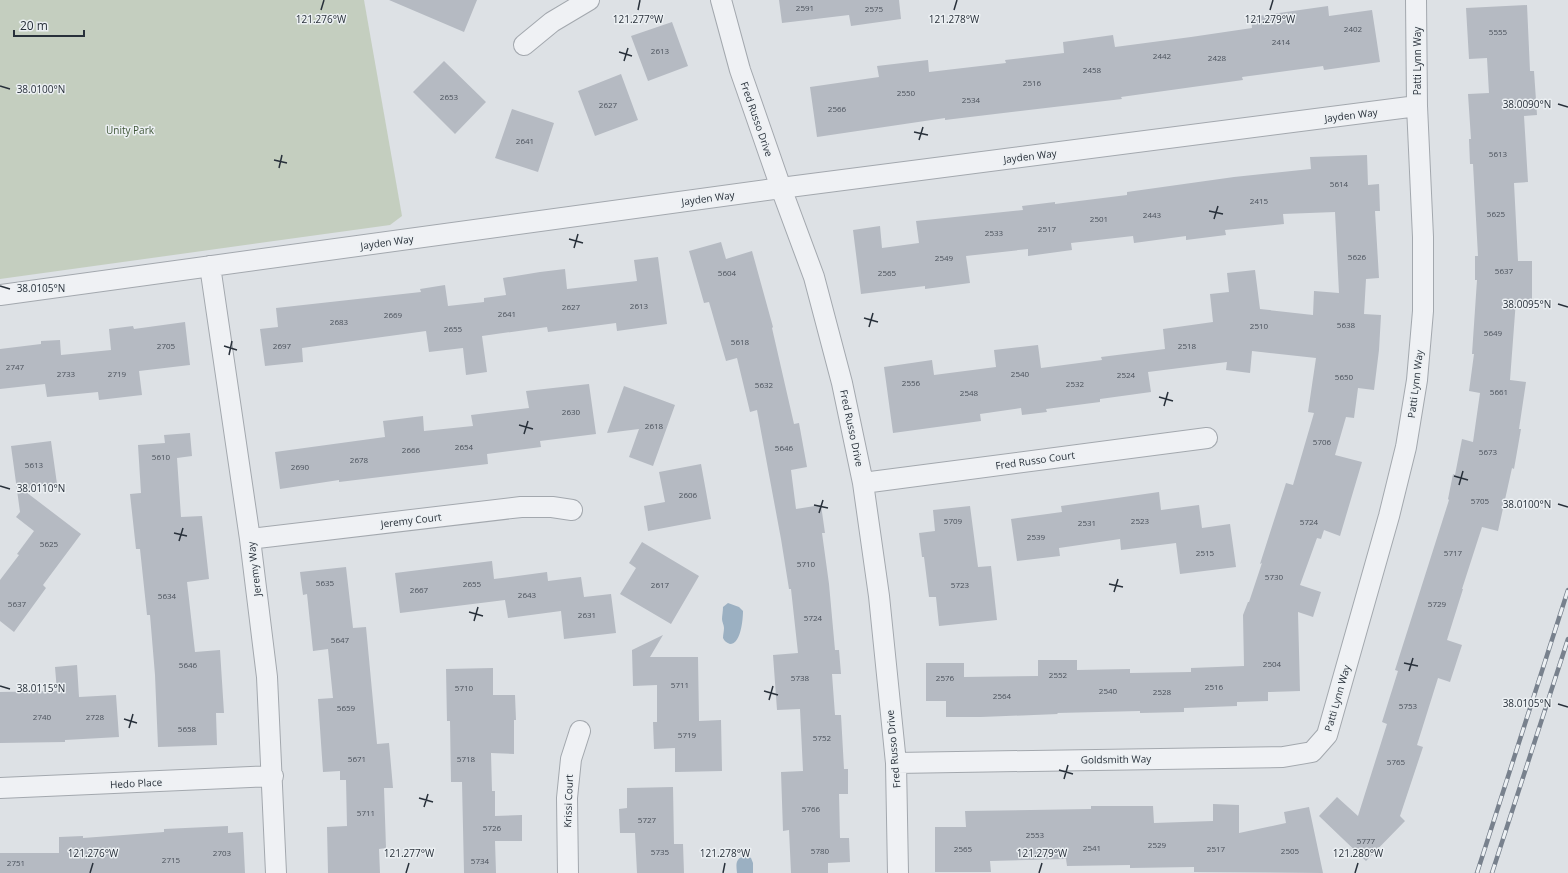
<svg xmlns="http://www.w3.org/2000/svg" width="1568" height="873" font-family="'Open Sans',sans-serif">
  <rect width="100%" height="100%" fill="#dde1e5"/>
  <!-- green -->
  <path fill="#c4cebf" d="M0 0H364L402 216 390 225 0 279Z"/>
  <!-- water -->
  <path fill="#9bb0c2" d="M728 603 739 607 743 611C743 619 741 644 730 644 727 643 724 641 723 638 723 635 724 631 724 628 724 625 722 622 722 619 722 616 723 611 723 607Z
    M747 856 751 858 753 863V873H737C736 864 735 857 747 856Z"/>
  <!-- building -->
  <path fill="#b5bac2" d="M389 0H477L464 32Z
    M779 0H899L901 19 851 26 849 15 782 23Z
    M1527 5 1530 71H1534L1537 115 1524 116 1528 182 1514 183 1518 261H1532V300H1516L1510 380 1526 382 1519 429H1521L1514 469 1512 468 1498 531 1482 527 1462 589H1463L1447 640 1462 645 1450 682 1438 678 1417 745 1423 747 1400 816 1405 821 1366 861 1319 816 1337 797 1358 816 1387 724 1382 722 1398 671 1395 670 1449 500 1448 499 1453 474 1455 475 1462 439 1473 442 1480 393 1469 391 1474 354H1472L1477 280H1475V256H1478L1473 164H1470L1469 139H1471L1468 94 1489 93 1487 58 1469 59 1466 8Z
    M1328 6 1329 16 1372 10 1380 62 1324 70 1323 66 1242 77 1243 80 1121 97 1122 99 945 120V118L817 137 810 87 879 77 877 66 928 60 929 72 1006 63 1005 60 1064 53 1063 42 1113 35 1115 47 1191 37 1252 28 1251 17Z
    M672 22 688 66 648 81 631 36Z
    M444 61 486 102 455 134 413 92Z
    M621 74 638 120 595 136 578 91Z
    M512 109 554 123 538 172 495 158Z
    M1367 155 1368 185 1379 184 1380 211H1375L1379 278 1366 279 1364 314 1381 315 1379 350 1374 390 1358 388 1354 418 1346 417 1335 455 1362 462 1340 536 1324 530 1321 539 1317 538 1300 585 1321 592 1313 617 1298 612 1300 691 1268 692V701L1237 702V706L1184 708V712L1140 713V711L1057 713 1058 714 981 717H946V701H926V663H964V677L1038 676V660H1077V670L1130 669V673L1191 672V668L1244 666 1243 615 1248 602H1249L1262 563 1260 564 1286 483 1293 485 1314 413 1308 412 1316 358 1252 351 1250 373 1226 370 1227 362 1148 372 1151 392 1100 399V402L1046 409 1047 412 1022 415 1021 408 980 414 981 421 893 433 884 367 932 360 934 375 996 367 994 350 1038 345 1041 368 1102 360 1101 357 1165 349 1163 329 1213 322 1210 294 1229 292 1227 273 1255 270 1260 309 1313 315 1314 291 1339 293 1335 212 1283 214 1284 224 1225 230 1226 235 1186 240V236L1134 243 1133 236 1071 243 1072 250 1028 256V249L966 256 970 283 925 289V286L861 294 853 230 880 226 882 248 919 243 916 221 1023 210 1022 206 1055 202V204L1127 195V192L1234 177 1311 169 1310 157Z
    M721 242 726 259 752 251 773 327 772 328 794 424 799 423 807 467 791 470 796 509 821 505 825 533H822L829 584 835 650H839L841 674H832L835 715H841L844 769H848V794H839L840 838H849L850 862 828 863V873H791L789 830 783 831 781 772 803 771 800 709 777 710 773 655 798 653 791 589H789L781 539 757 410 750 412 737 358 726 361 709 302 704 303 689 251Z
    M658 257 667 324 617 331 616 323 548 332 547 327 482 336 487 372 466 375 463 348 429 352 426 331 302 348 303 362 265 366 260 329 278 327 276 308 421 292 420 289 445 285 448 306 484 302V298L506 295 503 278 540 272 565 269 567 289 637 281 634 260Z
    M185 322 190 365 139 371 142 395 99 400 98 392 47 397 45 384 0 389V349L41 344V341L60 340 61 355 111 350 109 329 133 326 134 329Z
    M589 384 596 434 540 441 541 447 487 454 488 464 339 482V480L280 489 275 452 385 437 383 421 423 416 424 431 473 426 471 415 529 408 526 391Z
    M624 386 675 405 653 466 629 457 639 429 607 433Z
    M190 433 192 456 177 458 181 517 202 516 209 579 187 582 195 652 220 650 224 713H216L217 745 158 747 155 675 150 615H147L140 549H136L130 494 141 493 138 445 165 443 164 435Z
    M51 441 57 484 22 489 81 534 43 585 46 588 14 632 0 621V580L19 555 17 554 34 531 16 517 20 512 11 446Z
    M701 464 711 519 648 531 644 506 665 502 659 472Z
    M1159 492 1161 510 1199 505 1202 528 1230 524 1236 567 1180 574 1176 543 1121 550 1120 539 1059 548 1060 556 1017 561 1011 519 1062 512 1061 506Z
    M970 506 978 567 991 566 997 620 939 626 936 597H929L924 557H922L919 533 935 531 933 510Z
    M642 542 699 576 671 624 620 594 636 568 629 563Z
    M492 561 494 579 547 572 548 581 581 577 584 597 611 594 616 633 564 639 561 611 508 618 505 600 400 613 395 573Z
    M346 567 353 628 366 627 377 744 389 743 393 788H384L386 848 379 849 380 873H328L327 827 347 826 346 780H340V771L323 772 318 699 333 698 328 649 313 651 307 594 303 595 300 572Z
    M663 635 650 657H698L699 721 721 720 722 771 675 772V748L654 749 653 722H657V685L633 686 632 650Z
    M77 665 79 697 116 695 119 737 65 740V742L0 743V692L57 691 55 667Z
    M493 668V695H515L516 720H514V754L491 753 492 791H495V816L522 815V841H495L496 873H464L462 782H451L450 721H447L446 669Z
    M673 787 674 844H683L684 873H637L635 833H620L619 809 627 808V788Z
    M1213 804 1239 805V833L1286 823 1284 812 1309 807 1323 873 1194 872V867L1130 868V865L1067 866 1066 859 990 861 991 872H935V827H966L965 811 1091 809V806H1153L1154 823 1213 821Z
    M228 826V833L243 832 245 873H0V853H59V837L83 836V838L164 832V829Z"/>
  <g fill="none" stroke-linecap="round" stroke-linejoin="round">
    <defs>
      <path id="street" d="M721 0 740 70 781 188 814 277 842 383 863 483 879 596 896 763 898 873
        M524 45 552 22 589 0
        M210 266 250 539 267 677 276 873
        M0 295 781 188 1417 106
        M863 483 1207 438
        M250 539 521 507H552L572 510
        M896 763 1283 757 1312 752 1327 735 1389 516 1406 447 1417 380 1423 311V237L1417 106 1416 0
        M0 788 273 776
        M568 873 567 798 571 759 580 731"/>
    </defs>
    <!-- street casing -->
    <use href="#street" stroke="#a3a8ae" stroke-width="22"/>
    <!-- street -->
    <use href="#street" stroke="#eff1f4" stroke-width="20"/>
    <defs>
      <path id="rail" d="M1477 873 1568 590
        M1492 873 1568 639"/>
    </defs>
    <!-- rail casing -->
    <use href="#rail" stroke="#78818d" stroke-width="4.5"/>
    <!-- rail -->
    <use href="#rail" stroke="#ecf0f3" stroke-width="3" stroke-dasharray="9" stroke-linecap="butt"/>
  </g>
  <!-- ticks -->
  <path fill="none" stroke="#28303a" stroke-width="1.5" d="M321 10 324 0M638 10 640 0M954 10 957 0M1270 10 1273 0M619 52 632 56M624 61 628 48M0 86 10 89M1558 104 1568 107M914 132 928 135M919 140 923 127M274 160 287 163M279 168 282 155M1209 211 1223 214M1214 219 1218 206M569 239 583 243M574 248 578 234M0 286 10 289M1558 304 1568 307M864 318 878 322M869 327 873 313M224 346 237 350M229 355 232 341M1159 397 1173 401M1164 406 1168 392M519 425 533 429M524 434 528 421M1454 476 1468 480M1459 485 1463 471M0 486 10 489M1558 504 1568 507M814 505 828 508M819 513 823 500M174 533 187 536M179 541 183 528M1109 584 1123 587M1114 592 1118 579M469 612 483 616M474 621 478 607M1404 663 1418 666M1409 671 1413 658M0 686 10 689M764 691 778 695M769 700 773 686M1558 704 1568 707M124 719 137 723M129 728 133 714M1059 770 1073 774M1064 779 1068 765M419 798 433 802M424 807 428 794M90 873 93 863M406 873 409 863M723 873 725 863M1039 873 1042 863M1355 873 1358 863"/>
  <g text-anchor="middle" stroke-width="3" stroke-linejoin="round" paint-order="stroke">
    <!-- number labels -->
    <g font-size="8" fill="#4b525c">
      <text x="805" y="11">2591</text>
      <text x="874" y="12">2575</text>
      <text x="1353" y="32">2402</text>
      <text x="1498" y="35">5555</text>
      <text x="1281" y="45">2414</text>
      <text x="660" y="54">2613</text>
      <text x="1162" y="59">2442</text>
      <text x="1217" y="61">2428</text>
      <text x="1092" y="73">2458</text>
      <text x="1032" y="86">2516</text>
      <text x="906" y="96">2550</text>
      <text x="449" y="100">2653</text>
      <text x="971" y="103">2534</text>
      <text x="608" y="108">2627</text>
      <text x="837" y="112">2566</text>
      <text x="525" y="144">2641</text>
      <text x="1498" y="157">5613</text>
      <text x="1339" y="187">5614</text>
      <text x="1259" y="204">2415</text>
      <text x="1496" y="217">5625</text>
      <text x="1152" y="218">2443</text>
      <text x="1099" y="222">2501</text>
      <text x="1047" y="232">2517</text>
      <text x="994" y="236">2533</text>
      <text x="1357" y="260">5626</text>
      <text x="944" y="261">2549</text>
      <text x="1504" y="274">5637</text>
      <text x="727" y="276">5604</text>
      <text x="887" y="276">2565</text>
      <text x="639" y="309">2613</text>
      <text x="571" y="310">2627</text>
      <text x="507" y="317">2641</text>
      <text x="393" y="318">2669</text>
      <text x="339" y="325">2683</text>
      <text x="1346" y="328">5638</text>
      <text x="1259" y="329">2510</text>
      <text x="453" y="332">2655</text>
      <text x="1493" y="336">5649</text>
      <text x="740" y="345">5618</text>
      <text x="166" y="349">2705</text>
      <text x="282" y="349">2697</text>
      <text x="1187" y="349">2518</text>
      <text x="15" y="370">2747</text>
      <text x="66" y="377">2733</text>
      <text x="117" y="377">2719</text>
      <text x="1020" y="377">2540</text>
      <text x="1126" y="378">2524</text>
      <text x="1344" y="380">5650</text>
      <text x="911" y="386">2556</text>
      <text x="1075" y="387">2532</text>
      <text x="764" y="388">5632</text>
      <text x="1499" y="395">5661</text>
      <text x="969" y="396">2548</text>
      <text x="571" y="415">2630</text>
      <text x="654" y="429">2618</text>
      <text x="1322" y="445">5706</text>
      <text x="464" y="450">2654</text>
      <text x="784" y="451">5646</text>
      <text x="411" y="453">2666</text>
      <text x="1488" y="455">5673</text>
      <text x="161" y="460">5610</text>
      <text x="359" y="463">2678</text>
      <text x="34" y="468">5613</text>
      <text x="300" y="470">2690</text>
      <text x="688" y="498">2606</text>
      <text x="1480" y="504">5705</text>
      <text x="953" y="524">5709</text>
      <text x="1140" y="524">2523</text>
      <text x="1309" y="525">5724</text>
      <text x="1087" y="526">2531</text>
      <text x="1036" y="540">2539</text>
      <text x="49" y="547">5625</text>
      <text x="1205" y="556">2515</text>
      <text x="1453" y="556">5717</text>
      <text x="806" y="567">5710</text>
      <text x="1274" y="580">5730</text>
      <text x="325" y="586">5635</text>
      <text x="472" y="587">2655</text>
      <text x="660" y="588">2617</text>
      <text x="960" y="588">5723</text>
      <text x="419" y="593">2667</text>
      <text x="527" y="598">2643</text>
      <text x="167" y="599">5634</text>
      <text x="17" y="607">5637</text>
      <text x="1437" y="607">5729</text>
      <text x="587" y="618">2631</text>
      <text x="813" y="621">5724</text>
      <text x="340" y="643">5647</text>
      <text x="1272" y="667">2504</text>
      <text x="188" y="668">5646</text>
      <text x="1058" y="678">2552</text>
      <text x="800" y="681">5738</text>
      <text x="945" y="681">2576</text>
      <text x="680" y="688">5711</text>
      <text x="1214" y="690">2516</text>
      <text x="464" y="691">5710</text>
      <text x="1108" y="694">2540</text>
      <text x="1162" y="695">2528</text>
      <text x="1002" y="699">2564</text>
      <text x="1408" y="709">5753</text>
      <text x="346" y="711">5659</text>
      <text x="42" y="720">2740</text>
      <text x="95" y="720">2728</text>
      <text x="187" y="732">5658</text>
      <text x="687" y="738">5719</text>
      <text x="822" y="741">5752</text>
      <text x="357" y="762">5671</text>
      <text x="466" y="762">5718</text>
      <text x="1396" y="765">5765</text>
      <text x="811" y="812">5766</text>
      <text x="366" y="816">5711</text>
      <text x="647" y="823">5727</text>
      <text x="492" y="831">5726</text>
      <text x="1035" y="838">2553</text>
      <text x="1366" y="844">5777</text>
      <text x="1157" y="848">2529</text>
      <text x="1092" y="851">2541</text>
      <text x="963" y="852">2565</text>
      <text x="1216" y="852">2517</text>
      <text x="820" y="854">5780</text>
      <text x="1290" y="854">2505</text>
      <text x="660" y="855">5735</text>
      <text x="222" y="856">2703</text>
      <text x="171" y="863">2715</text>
      <text x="480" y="864">5734</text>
      <text x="16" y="866">2751</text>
    </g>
    <!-- street labels -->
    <g font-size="10" fill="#28303a" stroke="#ecf0f3">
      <text transform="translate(1417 61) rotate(-90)" y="4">Patti Lynn Way</text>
      <text transform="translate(1351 115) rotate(-7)" y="4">Jayden Way</text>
      <text transform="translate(757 119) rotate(71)" y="4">Fred Russo Drive</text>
      <text transform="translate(1030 156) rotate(-7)" y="4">Jayden Way</text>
      <text transform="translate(708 198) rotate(-8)" y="4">Jayden Way</text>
      <text transform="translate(387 242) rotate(-8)" y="4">Jayden Way</text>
      <text transform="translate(1415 384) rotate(-83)" y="4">Patti Lynn Way</text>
      <text transform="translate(852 428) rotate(78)" y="4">Fred Russo Drive</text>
      <text transform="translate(1035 460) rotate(-8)" y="4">Fred Russo Court</text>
      <text transform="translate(411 520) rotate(-7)" y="4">Jeremy Court</text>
      <text transform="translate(254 569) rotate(-97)" y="4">Jeremy Way</text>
      <text transform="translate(1337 698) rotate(-74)" y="4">Patti Lynn Way</text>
      <text transform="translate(893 749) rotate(-95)" y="4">Fred Russo Drive</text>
      <text transform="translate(1116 759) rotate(-1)" y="4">Goldsmith Way</text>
      <text transform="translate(136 783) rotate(-3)" y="4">Hedo Place</text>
      <text transform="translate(568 801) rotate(-88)" y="4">Krissi Court</text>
    </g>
    <!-- park labels -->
    <g font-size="10" fill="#3e5537" stroke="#ecf0f3">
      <text x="130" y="134">Unity Park</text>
    </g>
  </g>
  <g font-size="10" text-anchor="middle" fill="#28303a" stroke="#ecf0f3" stroke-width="3" stroke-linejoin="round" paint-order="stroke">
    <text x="321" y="23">121.276°W</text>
    <text x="638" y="23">121.277°W</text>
    <text x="954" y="23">121.278°W</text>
    <text x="1270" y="23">121.279°W</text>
    <text x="41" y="93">38.0100°N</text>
    <text x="1527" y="108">38.0090°N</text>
    <text x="41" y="292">38.0105°N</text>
    <text x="1527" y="308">38.0095°N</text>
    <text x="41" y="492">38.0110°N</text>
    <text x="1527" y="508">38.0100°N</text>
    <text x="41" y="692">38.0115°N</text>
    <text x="1527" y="707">38.0105°N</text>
    <text x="93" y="857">121.276°W</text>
    <text x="409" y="857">121.277°W</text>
    <text x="725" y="857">121.278°W</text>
    <text x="1042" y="857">121.279°W</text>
    <text x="1358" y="857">121.280°W</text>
  </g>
  <!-- scale -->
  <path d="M14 30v6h70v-6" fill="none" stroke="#28303a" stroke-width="2"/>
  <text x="20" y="30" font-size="12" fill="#28303a" stroke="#ecf0f3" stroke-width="3" paint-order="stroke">20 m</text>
</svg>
